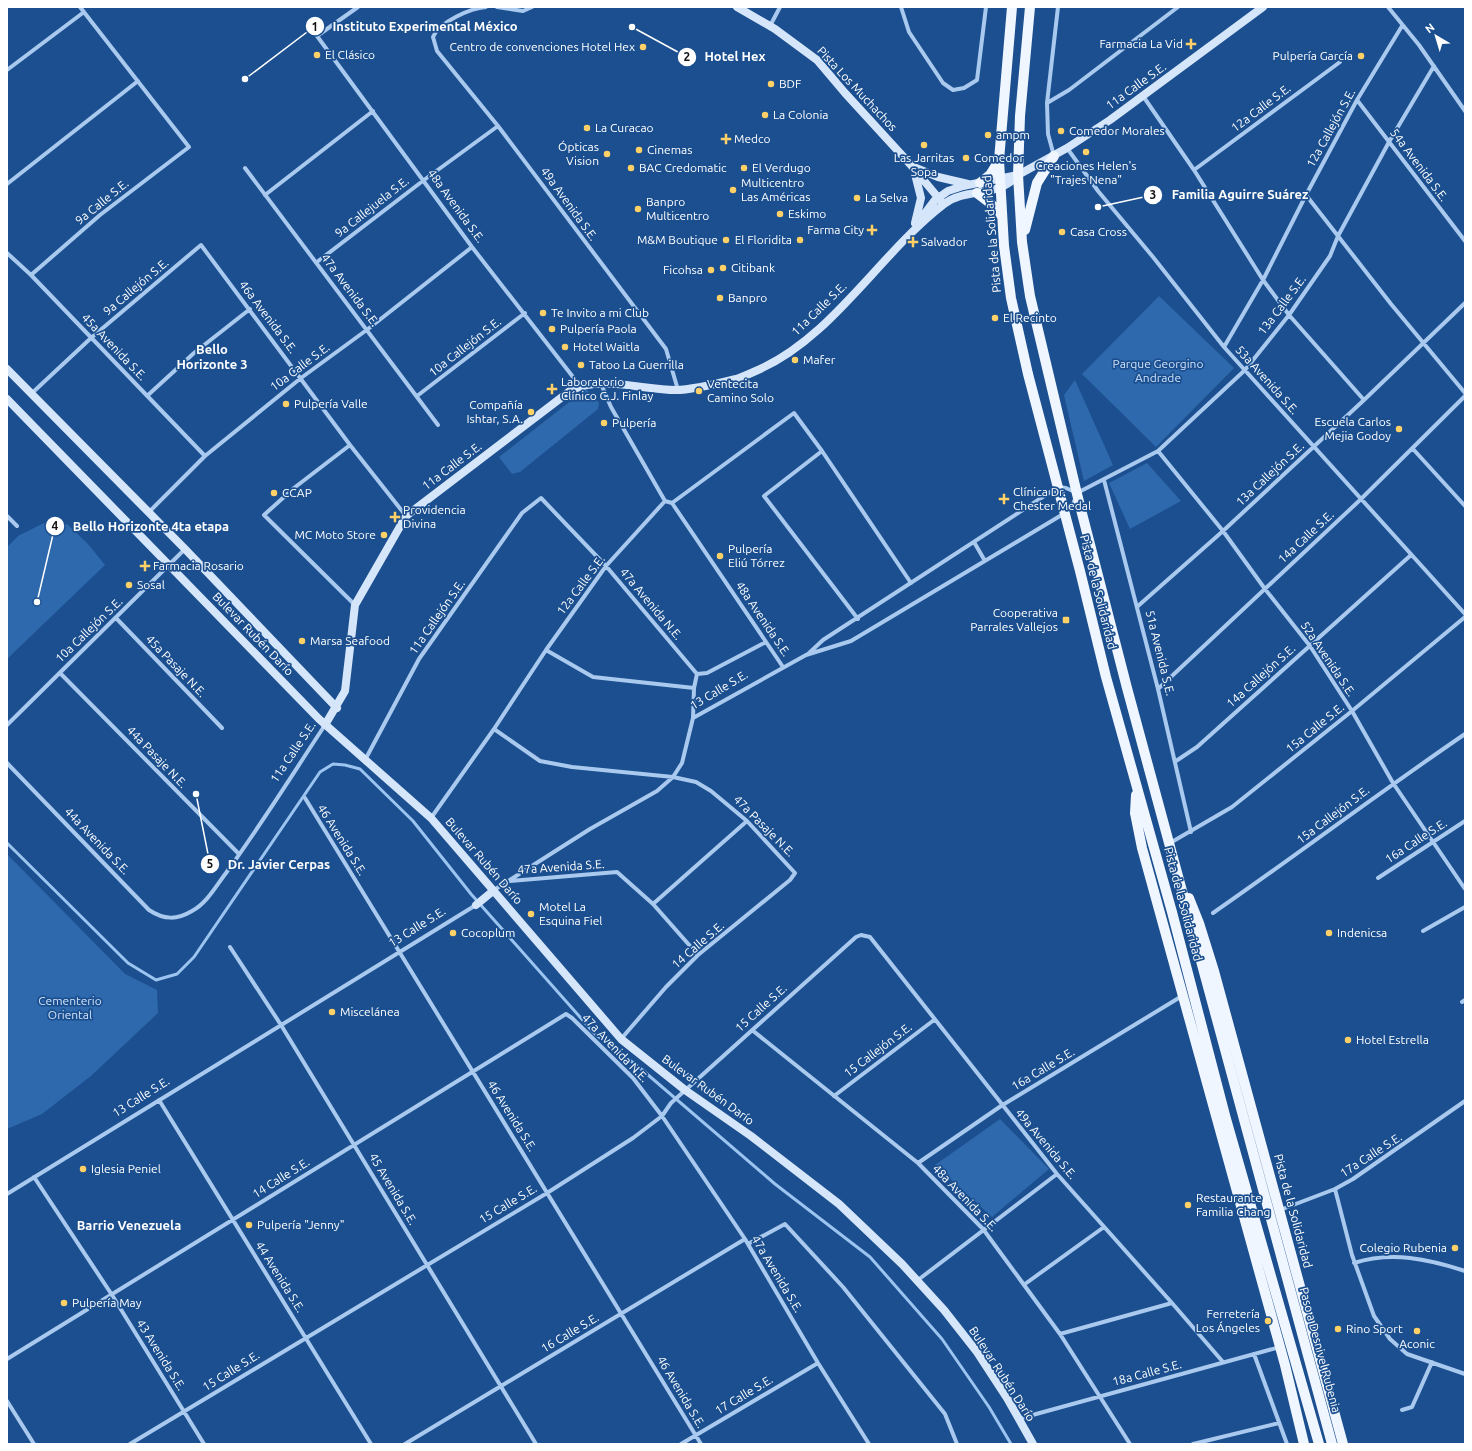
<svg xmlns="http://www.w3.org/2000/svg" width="1472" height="1451" font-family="Ubuntu,sans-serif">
  <rect width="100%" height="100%" fill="#1b4f8f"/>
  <!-- green -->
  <path fill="#2e69ad" d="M1159 296 1234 368 1156 447 1082 374Z
    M1075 380 1113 465 1084 481 1064 395Z
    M586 389 599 403 598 409 520 472 512 474 499 457Z
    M1147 463 1181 501 1130 529 1109 483Z
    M44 523 67 524 88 544 105 565 7 659V547L18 536Z
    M7 854 125 974 157 990 158 1013 91 1076 42 1114 7 1129Z
    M1000 1119 1049 1169 992 1217 935 1165Z"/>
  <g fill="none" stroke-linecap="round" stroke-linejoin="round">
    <!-- stream -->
    <path stroke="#9cc4f0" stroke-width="3" d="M7 843 128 963 156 980 177 974 194 957 320 772 333 764 345 765 360 769 413 821 471 894 595 1034 640 1068 775 1184 870 1257 942 1339 989 1407 1011 1444"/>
    <!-- street -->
    <path stroke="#a9c9ee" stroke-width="4" d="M358 7 317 36 472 247 580 386
      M486 7C471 8 439 22 433 37L437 51 498 126 666 349 678 390
      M497 7 523 11 532 7
      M901 7 909 32 943 83 953 90 964 88 977 80 986 7
      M1388 7 1419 45 1465 111
      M770 26 780 7
      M7 70 84 12
      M1143 96 1194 170 1263 280 1289 315 1364 400
      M1357 100 1465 241
      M1047 103 1069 90 1178 7
      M1067 148 1098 191 1153 257 1224 347 1465 614
      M1054 156 1048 134 1047 103 1058 7
      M245 168 438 425
      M1194 170 1340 62
      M7 184 138 81
      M265 195 373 111
      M1306 195 1391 304 1465 393
      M7 253 31 275 205 456
      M317 262 424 180 498 126
      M31 275 100 215 189 147 80 7
      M1224 347 1263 280 1306 195 1357 100 1402 26
      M601 384 611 407 665 501
      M31 394 91 338 201 245 350 445 406 516
      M147 396 194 353 250 309
      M417 396 525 313
      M350 445 294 488 264 515 355 605
      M1413 449 1465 506
      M822 451 764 496 858 619
      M1158 451 1223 531 1265 589 1310 646 1352 711 1393 783 1465 889
      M1104 480 1158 689 1191 832
      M1077 493 1158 451 1245 370 1289 315 1330 256 1338 236 1389 142 1434 66
      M665 501 672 503 794 413 822 451 911 583
      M672 503 783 667
      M148 513 205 456 301 378 368 329 472 247
      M7 516 17 526
      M974 542 985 561
      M1138 606 1223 531 1364 400 1465 303
      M116 618 222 728
      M546 650 593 677 694 688
      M808 654 823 640 1058 487 1066 488 1075 492
      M60 673 239 854
      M697 674 707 673 766 642
      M1158 689 1360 500 1465 396
      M7 725 185 549
      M494 729 540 761 572 767 673 777 696 782 711 791 747 821 795 873 790 880 698 955 666 987 621 1039
      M365 760 419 659 522 513 541 498 606 566 697 674 694 688 693 718
      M1176 761 1197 747 1411 555
      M7 763 149 910C164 920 177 920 192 911 207 903 216 886 226 873 261 825 292 775 325 725
      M305 798 701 1444
      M431 818 494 729 546 650 606 566 665 501
      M1170 843 1232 807 1352 711 1465 617
      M1378 878 1465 821
      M510 881 617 872 653 904 698 955
      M494 890 590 829 657 791 673 777 682 763 693 718 806 655 851 641 1065 513 1072 506 1076 497
      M653 904 747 821
      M1213 913C1298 854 1380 792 1465 734
      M1423 931 1465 907
      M230 947 281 1025 536 1444
      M1462 1002 1465 1000
      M752 1030 918 1163 983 1229 1060 1334 1130 1444
      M834 1096 934 1020
      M159 1100 371 1444
      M918 1163 1001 1106 1182 996
      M34 1177 112 1295 204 1444
      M1335 1189 1352 1255 1374 1316 1390 1339 1407 1354 1465 1374
      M7 1194 476 905
      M1280 1210 1335 1189 1353 1179 1465 1101
      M748 1244 785 1224 843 1287 945 1414 957 1444
      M1354 1263C1392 1251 1428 1259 1465 1271
      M918 1280 1057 1174
      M1025 1284 1104 1227
      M1060 1334 1172 1303
      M1254 1354 1287 1444
      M7 1359 566 1014 572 1018 633 1078 662 1116 745 1239 818 1363 869 1444
      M7 1401 34 1444
      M1402 1410 1412 1407 1432 1362
      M1018 1419 1280 1347
      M130 1444 547 1193 633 1138 662 1116 671 1103 856 937 861 935 870 937 1057 1174 1172 1303 1223 1362
      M405 1444 745 1239
      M681 1444 818 1363
      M1193 1444 1279 1423"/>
    <!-- secondary -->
    <path stroke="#d6e6fa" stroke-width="8" d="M737 7 775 29 817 60 845 93 910 164 941 201
      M916 168 938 177 968 184
      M920 220 935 200 948 191 963 186 1018 175 1067 148 1110 120 1263 7
      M915 223 921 198 915 174
      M7 369 185 549 337 708
      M7 399 319 719 431 818 621 1039 685 1090 751 1136 839 1204 902 1264 944 1310 977 1352 1007 1398 1033 1444
      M325 725 345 691 355 605 406 516 570 391C599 375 643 390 676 390 692 390 720 383 736 379 743 377 751 373 758 370 833 337 879 254 944 204 966 187 997 199 1018 175
      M476 905 493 891"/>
    <!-- primary -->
    <path stroke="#f0f6ff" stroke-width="10" d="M1012 7 999 160 1004 246 1011 298 1028 374 1080 571 1106 677 1172 912 1226 1119 1319 1444
      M1030 7 1020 116 1018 175 1022 242 1030 296 1077 494 1127 688 1332 1444
      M980 183 990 175 998 162
      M977 193 990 203 1002 216
      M1025 230 1037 183 1054 156
      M1136 795 1135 813 1142 848 1285 1365 1304 1444
      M1189 898 1199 923 1214 971 1343 1444"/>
  </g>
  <!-- markers -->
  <g fill="#ffd166" stroke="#1b4f8f" stroke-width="1.5">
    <path d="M1189 38h4v4h4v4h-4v4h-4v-4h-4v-4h4z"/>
    <circle cx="643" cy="47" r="4"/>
    <circle cx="317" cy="55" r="4"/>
    <circle cx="1361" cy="56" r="4"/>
    <circle cx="771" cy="84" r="4"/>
    <circle cx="765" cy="115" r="4"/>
    <circle cx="587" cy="128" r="4"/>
    <circle cx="1061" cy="131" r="4"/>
    <circle cx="988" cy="135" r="4"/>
    <path d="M724 133h4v4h4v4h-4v4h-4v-4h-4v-4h4z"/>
    <circle cx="924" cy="145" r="4"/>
    <circle cx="639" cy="150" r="4"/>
    <circle cx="1086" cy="152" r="4"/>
    <circle cx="607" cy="154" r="4"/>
    <circle cx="966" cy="158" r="4"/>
    <circle cx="631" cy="168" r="4"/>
    <circle cx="744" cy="168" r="4"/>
    <circle cx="733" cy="190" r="4"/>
    <circle cx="857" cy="198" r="4"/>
    <circle cx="638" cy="209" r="4"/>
    <circle cx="780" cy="214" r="4"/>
    <path d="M870 224h4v4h4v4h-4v4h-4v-4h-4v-4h4z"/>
    <circle cx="1062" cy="232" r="4"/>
    <circle cx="726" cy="240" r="4"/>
    <circle cx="800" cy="240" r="4"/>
    <path d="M911 236h4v4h4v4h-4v4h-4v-4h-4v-4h4z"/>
    <circle cx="723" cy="268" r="4"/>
    <circle cx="711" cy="270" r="4"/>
    <circle cx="720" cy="298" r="4"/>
    <circle cx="543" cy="313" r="4"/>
    <circle cx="995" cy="318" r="4"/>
    <circle cx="552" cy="329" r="4"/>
    <circle cx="565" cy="347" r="4"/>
    <circle cx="795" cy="360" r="4"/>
    <circle cx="581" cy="365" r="4"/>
    <path d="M550 383h4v4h4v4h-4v4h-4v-4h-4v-4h4z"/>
    <circle cx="699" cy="391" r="4"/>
    <circle cx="286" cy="404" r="4"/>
    <circle cx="531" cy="412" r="4"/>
    <circle cx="604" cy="423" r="4"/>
    <circle cx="1399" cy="429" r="4"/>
    <circle cx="274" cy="493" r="4"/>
    <path d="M1002 493h4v4h4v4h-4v4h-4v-4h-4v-4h4z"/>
    <path d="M393 511h4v4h4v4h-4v4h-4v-4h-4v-4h4z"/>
    <circle cx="384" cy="535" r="4"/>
    <circle cx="720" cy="556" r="4"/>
    <path d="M143 560h4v4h4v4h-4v4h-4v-4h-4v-4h4z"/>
    <circle cx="129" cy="585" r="4"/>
    <rect x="1062" y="616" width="8" height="8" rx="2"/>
    <circle cx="302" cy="641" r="4"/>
    <circle cx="531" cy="914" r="4"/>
    <circle cx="453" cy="933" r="4"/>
    <circle cx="1329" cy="933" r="4"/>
    <circle cx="332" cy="1012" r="4"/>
    <circle cx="1348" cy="1040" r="4"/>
    <circle cx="83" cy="1169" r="4"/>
    <circle cx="1188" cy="1205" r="4"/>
    <circle cx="249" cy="1225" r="4"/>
    <circle cx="1455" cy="1248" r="4"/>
    <circle cx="64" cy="1303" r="4"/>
    <circle cx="1268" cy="1321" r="4"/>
    <circle cx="1338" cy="1329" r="4"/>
    <circle cx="1417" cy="1331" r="4"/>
  </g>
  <g text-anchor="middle" stroke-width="3.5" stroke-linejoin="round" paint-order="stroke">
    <!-- poi labels -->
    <g font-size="12" fill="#fff" stroke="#1b4f8f" text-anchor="start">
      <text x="1183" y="48" text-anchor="end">Farmacia La Vid</text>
      <text x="635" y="51" text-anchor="end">Centro de convenciones Hotel Hex</text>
      <text x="325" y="59">El Clásico</text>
      <text x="1353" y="60" text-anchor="end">Pulpería García</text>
      <text x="779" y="88">BDF</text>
      <text x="773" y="119">La Colonia</text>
      <text x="595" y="132">La Curacao</text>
      <text x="1069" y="135">Comedor Morales</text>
      <text x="996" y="139">ampm</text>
      <text x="734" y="143">Medco</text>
      <text x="599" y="151" text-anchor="end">Ópticas<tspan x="599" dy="14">Vision</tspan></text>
      <text x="647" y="154">Cinemas</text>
      <text x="924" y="162" text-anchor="middle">Las Jarritas<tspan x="924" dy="14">Sopa</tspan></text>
      <text x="974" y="162">Comedor</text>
      <text x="1086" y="170" text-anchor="middle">Creaciones Helen's<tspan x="1086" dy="14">"Trajes Nena"</tspan></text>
      <text x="639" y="172">BAC Credomatic</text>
      <text x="752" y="172">El Verdugo</text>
      <text x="741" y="187">Multicentro<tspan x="741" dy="14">Las Américas</tspan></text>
      <text x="865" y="202">La Selva</text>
      <text x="646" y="206">Banpro<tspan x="646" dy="14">Multicentro</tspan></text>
      <text x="788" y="218">Eskimo</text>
      <text x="864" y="234" text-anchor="end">Farma City</text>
      <text x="1070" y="236">Casa Cross</text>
      <text x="718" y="244" text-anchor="end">M&amp;M Boutique</text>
      <text x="792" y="244" text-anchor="end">El Floridita</text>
      <text x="921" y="246">Salvador</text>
      <text x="731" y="272">Citibank</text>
      <text x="703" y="274" text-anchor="end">Ficohsa</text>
      <text x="728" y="302">Banpro</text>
      <text x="551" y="317">Te Invito a mi Club</text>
      <text x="1003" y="322">El Recinto</text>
      <text x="560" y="333">Pulpería Paola</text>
      <text x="573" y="351">Hotel Waitla</text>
      <text x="803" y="364">Mafer</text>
      <text x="589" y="369">Tatoo La Guerrilla</text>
      <text x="561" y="386">Laboratorio<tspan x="561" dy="14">Clínico C.J. Finlay</tspan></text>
      <text x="707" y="388">Ventecita<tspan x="707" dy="14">Camino Solo</tspan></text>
      <text x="294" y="408">Pulpería Valle</text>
      <text x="523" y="409" text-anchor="end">Compañía<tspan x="523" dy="14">Ishtar, S.A.</tspan></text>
      <text x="1391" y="426" text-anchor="end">Escuela Carlos<tspan x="1391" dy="14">Mejia Godoy</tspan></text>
      <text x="612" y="427">Pulpería</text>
      <text x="1013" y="496">Clínica Dr.<tspan x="1013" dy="14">Chester Medal</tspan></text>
      <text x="282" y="497">CCAP</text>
      <text x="403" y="514">Providencia<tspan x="403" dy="14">Divina</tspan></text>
      <text x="376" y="539" text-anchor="end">MC Moto Store</text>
      <text x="728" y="553">Pulpería<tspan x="728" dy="14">Eliú Tórrez</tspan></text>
      <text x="153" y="570">Farmacia Rosario</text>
      <text x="137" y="589">Sosal</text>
      <text x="1058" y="617" text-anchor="end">Cooperativa<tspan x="1058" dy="14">Parrales Vallejos</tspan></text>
      <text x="310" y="645">Marsa Seafood</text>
      <text x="539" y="911">Motel La<tspan x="539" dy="14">Esquina Fiel</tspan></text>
      <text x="461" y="937">Cocoplum</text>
      <text x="1337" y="937">Indenicsa</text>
      <text x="340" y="1016">Miscelánea</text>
      <text x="1356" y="1044">Hotel Estrella</text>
      <text x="91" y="1173">Iglesia Peniel</text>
      <text x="1196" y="1202">Restaurante<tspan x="1196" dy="14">Familia Chang</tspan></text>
      <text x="257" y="1229">Pulpería "Jenny"</text>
      <text x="1447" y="1252" text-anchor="end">Colegio Rubenia</text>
      <text x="72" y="1307">Pulpería May</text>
      <text x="1260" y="1318" text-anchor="end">Ferretería<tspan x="1260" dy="14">Los Ángeles</tspan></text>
      <text x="1346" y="1333">Rino Sport</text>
      <text x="1417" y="1348" text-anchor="middle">Aconic</text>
    </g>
    <!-- street labels -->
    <g font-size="12" fill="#fff" stroke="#1b4f8f">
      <text transform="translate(1136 86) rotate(-36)" y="4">11a Calle S.E.</text>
      <text transform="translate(857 89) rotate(47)" y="4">Pista Los Muchachos</text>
      <text transform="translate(1261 108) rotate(-37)" y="4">12a Calle S.E.</text>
      <text transform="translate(1331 128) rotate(-61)" y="4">12a Callejón S.E.</text>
      <text transform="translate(1419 165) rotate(53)" y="4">54a Avenida S.E.</text>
      <text transform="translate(102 202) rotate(-39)" y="4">9a Calle S.E.</text>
      <text transform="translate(569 204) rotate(54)" y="4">49a Avenida S.E.</text>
      <text transform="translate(456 206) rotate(54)" y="4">48a Avenida S.E.</text>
      <text transform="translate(372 207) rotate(-38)" y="4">9a Callejuela S.E.</text>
      <text transform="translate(992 234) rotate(-95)" y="4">Pista de la Solidaridad</text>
      <text transform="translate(136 287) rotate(-40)" y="4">9a Callejón S.E.</text>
      <text transform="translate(350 290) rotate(53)" y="4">47a Avenida S.E.</text>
      <text transform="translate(1282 305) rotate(-53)" y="4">13a Calle S.E.</text>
      <text transform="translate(819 309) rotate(-44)" y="4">11a Calle S.E.</text>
      <text transform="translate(268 317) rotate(53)" y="4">46a Avenida S.E.</text>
      <text transform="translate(114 347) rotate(46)" y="4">45a Avenida S.E.</text>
      <text transform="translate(465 347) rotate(-38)" y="4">10a Callejón S.E.</text>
      <text transform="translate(300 367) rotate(-37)" y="4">10a Calle S.E.</text>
      <text transform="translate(1267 380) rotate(48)" y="4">53a Avenida S.E.</text>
      <text transform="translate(452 466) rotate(-37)" y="4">11a Calle S.E.</text>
      <text transform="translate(1270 474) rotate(-43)" y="4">13a Callejón S.E.</text>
      <text transform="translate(1306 537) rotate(-43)" y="4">14a Calle S.E.</text>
      <text transform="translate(581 585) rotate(-53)" y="4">12a Calle S.E.</text>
      <text transform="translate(1098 592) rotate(76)" y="4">Pista de la Solidaridad</text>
      <text transform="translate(651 604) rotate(50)" y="4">47a Avenida N.E.</text>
      <text transform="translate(437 617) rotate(-55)" y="4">11a Callejón S.E.</text>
      <text transform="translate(763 619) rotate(56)" y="4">48a Avenida S.E.</text>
      <text transform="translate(89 630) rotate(-44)" y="4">10a Callejón S.E.</text>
      <text transform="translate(253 634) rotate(46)" y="4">Bulevar Rubén Darío</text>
      <text transform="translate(1160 653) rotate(76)" y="4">51a Avenida S.E.</text>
      <text transform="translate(1328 659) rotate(56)" y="4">52a Avenida S.E.</text>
      <text transform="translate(176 666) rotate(46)" y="4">45a Pasaje N.E.</text>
      <text transform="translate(1261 676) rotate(-42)" y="4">14a Callejón S.E.</text>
      <text transform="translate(719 690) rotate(-31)" y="4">13 Calle S.E.</text>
      <text transform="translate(1315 728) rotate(-39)" y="4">15a Calle S.E.</text>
      <text transform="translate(293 752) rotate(-56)" y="4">11a Calle S.E.</text>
      <text transform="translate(157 757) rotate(46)" y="4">44a Pasaje N.E.</text>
      <text transform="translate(1333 815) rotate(-37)" y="4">15a Callejón S.E.</text>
      <text transform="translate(764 826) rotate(45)" y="4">47a Pasaje N.E.</text>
      <text transform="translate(342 840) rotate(58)" y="4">46 Avenida S.E.</text>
      <text transform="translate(97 841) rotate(46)" y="4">44a Avenida S.E.</text>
      <text transform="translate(1416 841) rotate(-33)" y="4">16a Calle S.E.</text>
      <text transform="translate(484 861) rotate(49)" y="4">Bulevar Rubén Darío</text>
      <text transform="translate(561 867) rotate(-4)" y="4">47a Avenida S.E.</text>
      <text transform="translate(1183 904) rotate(75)" y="4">Pista de la Solidaridad</text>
      <text transform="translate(417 927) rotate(-32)" y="4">13 Calle S.E.</text>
      <text transform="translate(698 945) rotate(-41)" y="4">14 Calle S.E.</text>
      <text transform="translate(761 1008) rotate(-42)" y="4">15 Calle S.E.</text>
      <text transform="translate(615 1048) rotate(46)" y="4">47a Avenida N.E.</text>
      <text transform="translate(878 1050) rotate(-37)" y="4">15 Callejón S.E.</text>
      <text transform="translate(1043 1069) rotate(-31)" y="4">16a Calle S.E.</text>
      <text transform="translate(708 1090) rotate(36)" y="4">Bulevar Rubén Darío</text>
      <text transform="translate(141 1097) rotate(-32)" y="4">13 Calle S.E.</text>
      <text transform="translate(512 1116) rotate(58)" y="4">46 Avenida S.E.</text>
      <text transform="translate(1046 1144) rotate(50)" y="4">49a Avenida S.E.</text>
      <text transform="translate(1371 1155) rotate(-33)" y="4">17a Calle S.E.</text>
      <text transform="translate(281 1178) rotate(-32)" y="4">14 Calle S.E.</text>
      <text transform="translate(393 1189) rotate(59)" y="4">45 Avenida S.E.</text>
      <text transform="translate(965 1198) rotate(46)" y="4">48a Avenida S.E.</text>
      <text transform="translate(508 1204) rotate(-31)" y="4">15 Calle S.E.</text>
      <text transform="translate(1293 1211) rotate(75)" y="4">Pista de la Solidaridad</text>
      <text transform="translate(777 1274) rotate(59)" y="4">47a Avenida S.E.</text>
      <text transform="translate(280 1277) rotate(58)" y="4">44 Avenida S.E.</text>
      <text transform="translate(570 1333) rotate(-31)" y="4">16 Calle S.E.</text>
      <text transform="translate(1320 1350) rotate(75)" y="4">Paso a Desnivel Rubenia</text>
      <text transform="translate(161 1355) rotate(58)" y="4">43 Avenida S.E.</text>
      <text transform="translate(231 1371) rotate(-32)" y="4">15 Calle S.E.</text>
      <text transform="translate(1147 1373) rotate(-15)" y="4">18a Calle S.E.</text>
      <text transform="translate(1002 1374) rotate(57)" y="4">Bulevar Rubén Darío</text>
      <text transform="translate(681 1392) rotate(59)" y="4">46 Avenida S.E.</text>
      <text transform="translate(744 1395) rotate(-31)" y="4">17 Calle S.E.</text>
    </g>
    <!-- park labels -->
    <g font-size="12" fill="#cfe3fa" stroke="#1b4f8f">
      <text x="1158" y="368">Parque Georgino<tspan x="1158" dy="14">Andrade</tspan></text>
      <text x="70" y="1005">Cementerio<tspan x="70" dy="14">Oriental</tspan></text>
    </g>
    <!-- neighbourhood labels -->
    <g font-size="13" font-weight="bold" fill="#fff" stroke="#1b4f8f">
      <text x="212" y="354">Bello<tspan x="212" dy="15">Horizonte 3</tspan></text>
      <text x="129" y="1230">Barrio Venezuela</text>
    </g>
  </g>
  <!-- callouts -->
  <path fill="none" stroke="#fff" stroke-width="1.5" d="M245 79L315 26M632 27L687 57M1098 207L1153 195M37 602L55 526M196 794L210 864"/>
  <g fill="#fff" stroke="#1b4f8f" stroke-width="1.5">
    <circle cx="245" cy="79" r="4"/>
    <circle cx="632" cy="27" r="4"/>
    <circle cx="1098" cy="207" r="4"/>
    <circle cx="37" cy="602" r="4"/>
    <circle cx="196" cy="794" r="4"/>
    <circle cx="315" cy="26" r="10"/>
    <circle cx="687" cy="57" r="10"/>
    <circle cx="1153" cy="195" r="10"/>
    <circle cx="55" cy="526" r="10"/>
    <circle cx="210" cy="864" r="10"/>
  </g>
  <g font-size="12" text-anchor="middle" font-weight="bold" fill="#111">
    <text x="315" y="31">1</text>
    <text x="687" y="61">2</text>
    <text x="1153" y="199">3</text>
    <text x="55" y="530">4</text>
    <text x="210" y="868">5</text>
  </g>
  <g font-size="13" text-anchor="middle" font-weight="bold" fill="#fff" stroke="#1b4f8f" stroke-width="3.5" stroke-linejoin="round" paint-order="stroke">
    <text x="425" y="31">Instituto Experimental México</text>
    <text x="735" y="61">Hotel Hex</text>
    <text x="1240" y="199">Familia Aguirre Suárez</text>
    <text x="151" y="531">Bello Horizonte 4ta etapa</text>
    <text x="279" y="869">Dr. Javier Cerpas</text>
  </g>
  <!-- border -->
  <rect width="1472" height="1451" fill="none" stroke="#ffffff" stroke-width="16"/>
  <!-- north arrow -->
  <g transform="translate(1436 36) rotate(322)" stroke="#1b4f8f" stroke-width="3" paint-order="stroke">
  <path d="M0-3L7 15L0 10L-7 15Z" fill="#ffffff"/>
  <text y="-6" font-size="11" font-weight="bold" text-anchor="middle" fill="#ffffff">N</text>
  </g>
</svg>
